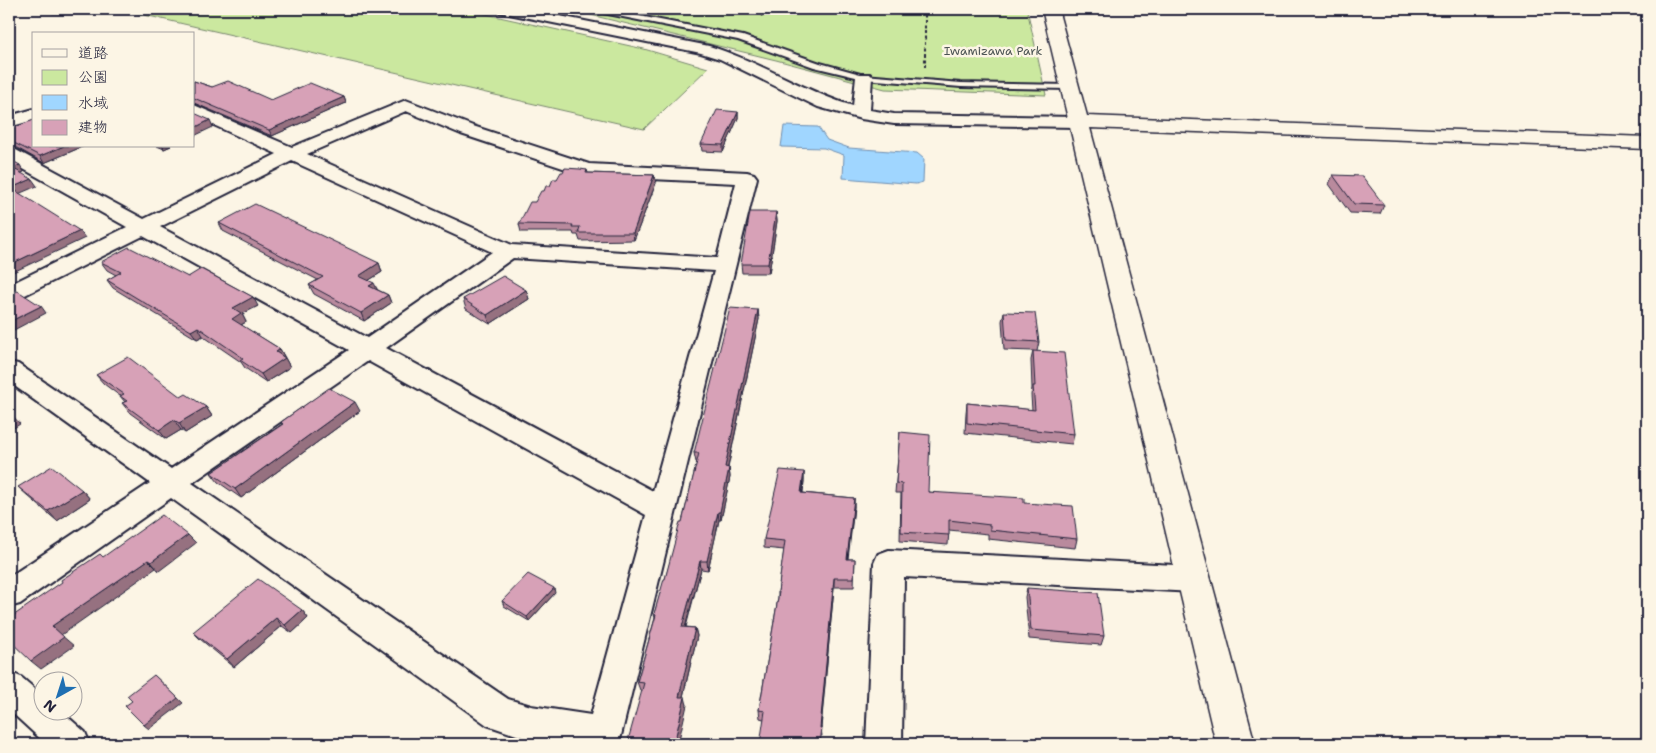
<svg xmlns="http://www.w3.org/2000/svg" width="1656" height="753" font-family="'Shantell Sans','Klee One',sans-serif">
  <rect width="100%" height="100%" fill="#fcf5e5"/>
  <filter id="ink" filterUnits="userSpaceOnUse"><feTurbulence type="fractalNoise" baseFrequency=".02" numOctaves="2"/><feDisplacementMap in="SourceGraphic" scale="10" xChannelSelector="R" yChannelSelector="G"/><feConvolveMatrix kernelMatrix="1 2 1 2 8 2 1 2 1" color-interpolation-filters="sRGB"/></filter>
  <g filter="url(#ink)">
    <!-- green -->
    <path fill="#cbe89f" stroke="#76856d" d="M118 9H463L644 49 708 68 644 129Z
      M566 9H1027L1046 95 885 89 776 60Z"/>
    <!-- water -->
    <path fill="#a0d6ff" stroke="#6e8eb1" d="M784 126 818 127 827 140 849 148 917 153 924 159 923 182 916 184 843 178 844 155 824 148 781 147Z"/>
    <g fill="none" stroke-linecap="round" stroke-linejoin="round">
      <defs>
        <path id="lane" d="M590 9H603L743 36 820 63 864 75 961 83 1070 85 1074 87 1070 89 961 87 864 79 814 67 738 40 593 11Z"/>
        <path id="street" d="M51 9H71L69 12H53Z
          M497 9H525L709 46C759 61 803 91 853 106L856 77 858 74H870L872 77 870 110 894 114 1078 117 1084 118 1087 122 1084 126 1078 127 894 124 861 119 818 107 720 59 701 53 504 13 499 12Z
          M406 100 473 126 589 164 747 172 754 174 757 178 619 744H558L531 740 487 725 171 498 20 604 9 607V577L150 483 9 382V362L18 364 171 469 349 350 143 236 17 299 9 301V285L127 227 9 161V148L16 150 144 219 277 154 194 116V105L292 147ZM406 111 461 134 587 176 736 183 717 258 512 245 307 154ZM292 161 492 252 367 338 160 227ZM513 258 714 271 653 491 386 348ZM368 361 646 515 591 715 531 706 508 699 192 483Z
          M34 109V120L9 127V116Z
          M889 550 1194 566 1205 570 1209 579 1205 588 1194 592 904 577 902 744H866L874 563 878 554Z
          M9 672 21 677 42 695V710H60L85 732 90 744H46L9 710Z"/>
        <path id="secondary" d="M1042 9H1058L1087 116 1647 137V149L1090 128 1255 744H1216Z"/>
      </defs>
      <!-- lane casing -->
      <use href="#lane" stroke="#22223b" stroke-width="4"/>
      <!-- street casing -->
      <use href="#street" stroke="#22223b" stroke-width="4"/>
      <!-- secondary casing -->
      <use href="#secondary" stroke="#22223b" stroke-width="3"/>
      <!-- path -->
      <path stroke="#22223b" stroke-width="2" stroke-dasharray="3 2.5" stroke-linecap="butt" d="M925 9V67
        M761 16 768 9"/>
      <!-- lane -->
      <use href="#lane" fill="#fcf5e5" fill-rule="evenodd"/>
      <!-- street -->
      <use href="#street" fill="#fcf5e5" fill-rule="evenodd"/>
      <!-- secondary -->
      <use href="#secondary" fill="#fcf5e5" fill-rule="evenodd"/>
    </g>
    <!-- wall -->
    <path fill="#b98a9d" stroke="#22223b" d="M194 81 212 87 271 100 344 97 346 103 272 136 194 103Z
      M738 112V118L723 152 702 151 701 144Z
      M9 129 34 146H84L44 163 17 148 9 147Z
      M157 146H171L164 149Z
      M587 170 588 173 654 175 656 183 634 240 580 241 578 235H574L573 232H521L519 224 544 191 557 179Z
      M1333 175 1384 205 1380 214 1350 213 1329 184Z
      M776 212 777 221 769 273H742L741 264Z
      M219 223 379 263 382 272 369 280 378 290 388 295 391 303 364 321 314 294 309 285 318 280 223 231Z
      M101 262 188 277 258 306 242 314 246 322 241 325 280 349 290 367 266 382 245 368 241 362 203 336 197 339 113 288 107 280 116 275 107 270Z
      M526 290 529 299 490 324 466 309 463 299Z
      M758 310 759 319 728 468H729L730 477 721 520H719L708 570 701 569 686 627 695 628 697 636 683 697 687 705 640 690 637 682 655 618 654 614 665 579 682 522 697 462H696L694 453Z
      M1004 312 1039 342 1037 351 1074 434 1072 444 965 433 966 413 967 403 1032 410 1031 395 1032 388 1031 360 1033 351 1004 350 1002 321Z
      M96 375 181 397 206 407 212 416 185 433 181 430 166 439 130 413 122 403 125 402 120 396 104 384Z
      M360 411 241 498 218 482 211 473 282 424 281 422Z
      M900 432 928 492 1024 503 1077 539 1075 548 988 539V534L949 530 948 545 900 541 901 493H895Z
      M804 472V481L803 493 854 498V507L848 559H855L854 587H834L821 728 822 736 760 718 759 710 778 598V592L784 550 764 548V539Z
      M18 487 82 490 90 499 57 521 28 496Z
      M1027 588 1104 636 1101 645 1029 639 1025 597Z
      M555 593 529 621 504 606 502 601Z
      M302 610 308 618 292 633 282 626 234 667 200 639 193 632Z"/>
    <!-- shaded-wall -->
    <path fill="#967180" stroke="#22223b" d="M344 97 346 103 272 136 269 130Z
      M738 112V118L723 152V145Z
      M210 120 213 127 194 136V128Z
      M64 146H84L44 163 40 156Z
      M163 146H171L164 149Z
      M20 165 24 172 17 175 12 168Z
      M654 175 656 183 634 240 633 233Z
      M32 179 37 186 16 195 11 188Z
      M776 212 777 221 769 273 768 264Z
      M80 231 85 238 9 274V265Z
      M379 263 382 272 363 284 359 276Z
      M374 283 378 291 369 286Z
      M526 290 529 299 490 324 487 315Z
      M388 295 391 303 364 321 361 313Z
      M253 297 258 306 242 314 246 322 237 327 232 319 233 308Z
      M41 306 46 313 12 331 9 327V322Z
      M758 310 759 319 726 476 725 467Z
      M198 327 203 336 197 339 191 331Z
      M280 349 285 358 276 352Z
      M285 358 290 367 266 382 261 374Z
      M355 402 360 411 241 498 235 489Z
      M206 407 212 416 185 433 179 423Z
      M12 415 20 424 9 431V417Z
      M174 420 181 430 166 439 159 430Z
      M729 468 730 477 721 520 720 512Z
      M804 472V481L801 502V493Z
      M82 490 90 499 57 521 48 511Z
      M854 498V507L846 567 847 559Z
      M718 512 719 520 708 570 707 561Z
      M188 535 196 543 159 571 151 562Z
      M148 560 156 568 61 635 74 646 41 669 31 661 52 626Z
      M700 561 701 569 683 635 682 627Z
      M834 578V587L820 736V728Z
      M554 588 555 593 529 621 527 617Z
      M302 610 308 618 292 633 285 625Z
      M276 618 282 626 234 667 227 659Z
      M695 628 697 636 681 705 679 697Z
      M154 675 183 703 149 729 144 725Z
      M685 697 687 705 678 744H674Z"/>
    <!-- building -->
    <path fill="#d7a1b7" stroke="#22223b" d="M194 81 212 87 228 81 271 100 310 83 344 97 269 130 194 98Z
      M717 110 738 112 723 145 701 144Z
      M194 113 210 120 194 128Z
      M34 120V146H64L40 156 12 142 9 141V129Z
      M9 159 20 165 12 168 32 179 11 188 80 231 9 265Z
      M565 168 580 169 587 170 586 173 654 175 633 233H578L580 227H572L573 225 519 224 530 202H535L541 191H544L546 186H550L553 179H557L561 172H563Z
      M1333 175 1362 176 1384 205 1354 204Z
      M255 204 379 263 359 276 374 283 369 286 388 295 361 313 309 285 323 277 219 223Z
      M750 212H776L768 264H741Z
      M129 247 188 277 201 269 253 297 233 308 241 313 232 319 280 349 276 352 285 358 261 374 240 360 243 358 198 327 191 331 107 280 121 272 101 262Z
      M503 276 526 290 487 315 463 299Z
      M18 291 41 306 9 322V293Z
      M730 308 758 310 725 467 729 468 720 512H718L707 561H700L682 627 695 628 679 697H685L674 744H627L644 683 637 682 656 615 654 614 664 579H665L680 522H682L699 453H694Z
      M1004 312 1035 313 1039 342 1006 340Z
      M1033 351 1064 353 1074 434 967 423V403L1035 410 1033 386H1035Z
      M128 357 181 397 186 394 206 407 179 423 174 420 159 430 122 403 127 401 120 396 124 394 96 375Z
      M329 388 355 402 235 489 211 473 283 424 281 422Z
      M900 432 930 435 928 492 1024 498V503L1073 506 1077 539 990 530V525L949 520V535L901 532 902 484 896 483Z
      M52 466 82 490 48 511 18 487Z
      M780 470 804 472 801 493 854 498 847 559H855L854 578H834L820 728H822L820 744H760L765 711 759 710 779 592H778L785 541 764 539Z
      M162 515 188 535 151 562 148 560 52 626 64 637 31 661 9 640V626L14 622 10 618 62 582 61 580 100 554 103 557Z
      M528 574 554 588 527 617 502 601Z
      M258 579 302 610 285 625 276 618 227 659 193 632Z
      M1027 588 1098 593 1104 636 1031 630Z
      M154 675 178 698 144 725 125 706 132 701 127 696Z"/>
  </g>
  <g text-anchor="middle" stroke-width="5" stroke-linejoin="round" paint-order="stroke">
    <!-- far-park labels -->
    <g font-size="12" fill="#4c5454" stroke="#fcf5e5">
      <text x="993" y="55">Iwamizawa Park</text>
    </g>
  </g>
  <!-- margin -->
  <rect width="1656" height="753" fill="none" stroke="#fcf5e5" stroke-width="30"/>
  <rect x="15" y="15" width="1626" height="723" fill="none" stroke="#22223b" stroke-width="2" filter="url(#ink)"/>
  <!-- legend -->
  <rect x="32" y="32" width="162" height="115" fill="#fcf5e5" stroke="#a5a1a1"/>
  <rect x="42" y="49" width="25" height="8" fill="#fcf5e5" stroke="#a5a1a1"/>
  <text x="78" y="58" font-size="15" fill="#22223b">道路</text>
  <rect x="42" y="70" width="25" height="15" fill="#cbe89f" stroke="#a5a1a1"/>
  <text x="78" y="82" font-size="15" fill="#22223b">公園</text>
  <rect x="42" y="95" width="25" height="15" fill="#a0d6ff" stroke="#a5a1a1"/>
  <text x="78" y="108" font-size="15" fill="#22223b">水域</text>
  <rect x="42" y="120" width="25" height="15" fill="#d7a1b7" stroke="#a5a1a1"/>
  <text x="78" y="132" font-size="15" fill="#22223b">建物</text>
  <!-- north arrow -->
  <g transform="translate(58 696) rotate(219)"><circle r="24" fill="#fcf5e5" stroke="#a5a1a1"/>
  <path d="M0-4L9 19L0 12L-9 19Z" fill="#1f6fb2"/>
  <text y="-8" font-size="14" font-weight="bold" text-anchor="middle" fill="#22223b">N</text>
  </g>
</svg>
